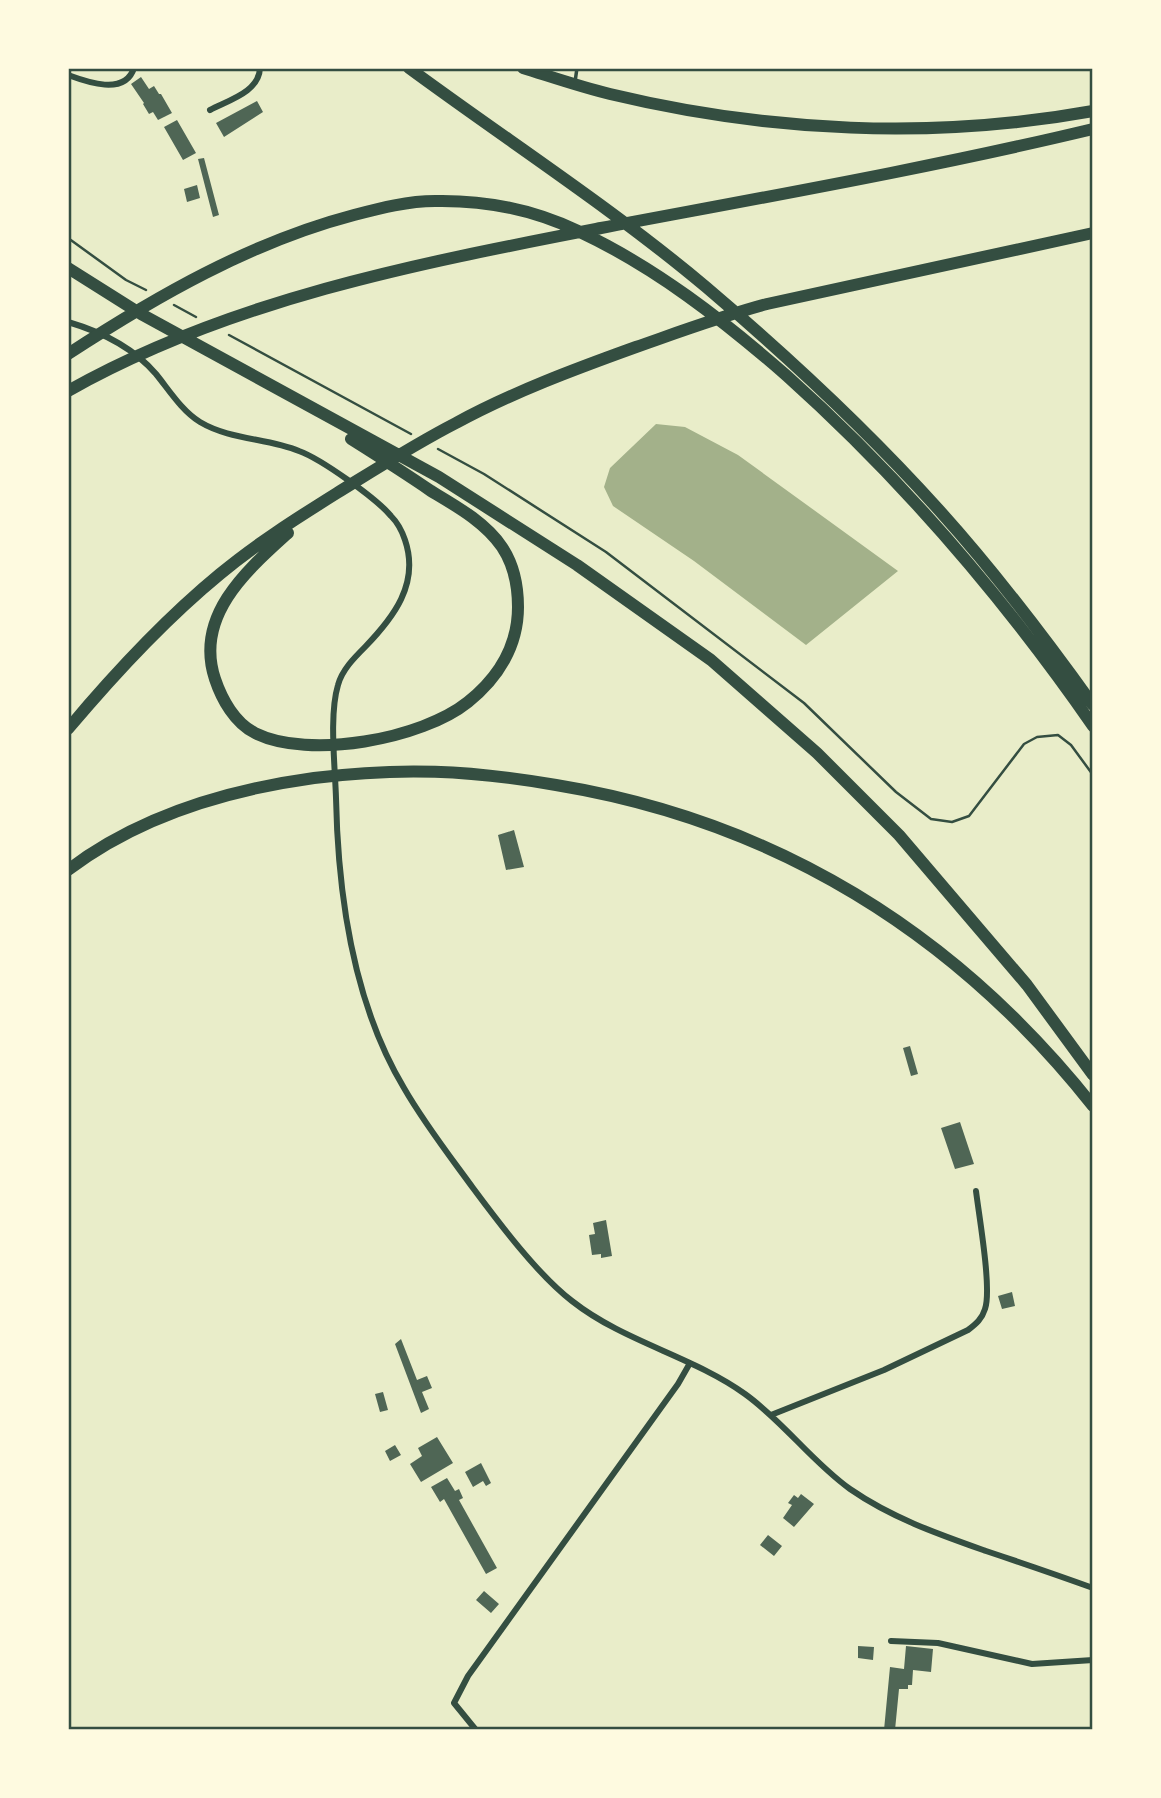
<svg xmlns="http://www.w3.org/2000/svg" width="1161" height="1798" font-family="'Varela Round',sans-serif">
  <rect width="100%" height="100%" fill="#e9edc9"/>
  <!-- water -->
  <path fill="#a3b18a" d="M656 424 685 427 738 455 898 571 806 645 694 561 613 506 604 487 610 468Z"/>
  <!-- building -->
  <path fill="#4f6655" d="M141 77 149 89 154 86 159 94H161L172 113 158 120 153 112 149 114 143 104 144 103 131 84Z
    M257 101 263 112 224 137 216 123Z
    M177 120 196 153 183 160 164 127Z
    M204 158 219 215 213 217 198 159Z
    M197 185 200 198 187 202 184 189Z
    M514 830 524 867 506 870 498 835Z
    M910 1046 918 1074 911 1076 903 1048Z
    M960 1122 974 1164 955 1169 941 1128Z
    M606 1220 612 1256 601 1258V1254L592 1255 589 1235 595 1234 593 1223Z
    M1012 1292 1015 1306 1002 1309 998 1296Z
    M401 1339 417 1380 427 1376 432 1388 422 1392 429 1409 421 1413 395 1344Z
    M383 1392 388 1410 380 1412 375 1394Z
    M437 1437 453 1463 421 1482 410 1464 422 1456 418 1448Z
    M395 1445 401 1455 390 1461 385 1451Z
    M481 1463 491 1483 486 1486 483 1481 473 1487 465 1472Z
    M447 1478 455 1491 459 1489 463 1498 459 1500 497 1568 486 1574 444 1499 440 1502 431 1487Z
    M801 1494 814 1504 794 1527 783 1518 792 1505 788 1503 794 1495 798 1498Z
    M768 1535 782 1546 774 1556 760 1545Z
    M484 1591 499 1604 491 1613 476 1600Z
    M858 1646 874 1647 873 1660 858 1658Z
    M906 1646 933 1649 931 1672 913 1670 912 1685H908V1689H899L895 1730H884L890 1667 904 1669Z"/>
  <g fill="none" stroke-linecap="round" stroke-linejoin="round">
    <!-- path -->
    <path stroke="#344e41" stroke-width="2.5" d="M68 238 126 280 146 290
      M174 305 196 317
      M229 335 411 434
      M438 449 484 474 606 552 804 703 896 792 931 819 952 822 969 816 1024 744 1037 737 1058 735 1071 745 1093 775"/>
    <!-- service -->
    <path stroke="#344e41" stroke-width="3.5" d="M575 82 577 68"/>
    <!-- minor -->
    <path stroke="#344e41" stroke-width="6" d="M68 75C87 82 125 96 134 68
      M210 110C229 100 259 92 260 68
      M68 322C102 332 133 347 156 374 169 390 182 411 200 422 230 440 268 438 299 451 321 459 376 498 391 516 397 522 402 531 405 540 420 584 393 618 365 647 354 658 342 670 338 685 329 715 335 765 336 798 338 895 353 1003 404 1088 424 1123 449 1155 473 1188 499 1223 538 1275 572 1301 624 1342 692 1356 745 1394 784 1422 811 1461 850 1489 892 1518 938 1534 986 1551 1022 1563 1057 1575 1093 1588
      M771 1415 884 1370 968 1330C976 1324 982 1319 985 1309 992 1289 979 1216 976 1191
      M891 1641 938 1643 1032 1664 1093 1660
      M476 1730 454 1703 468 1676 678 1384 690 1363"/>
    <!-- motorway -->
    <path stroke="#344e41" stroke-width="12" d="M409 68C508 141 612 208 706 287 786 355 869 432 939 510 994 571 1045 638 1093 705
      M523 68C552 77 581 87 610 94 768 132 933 140 1093 111
      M68 268 141 314 439 477 577 565 711 660 817 753 899 835 1027 985 1093 1075
      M68 354C157 296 251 242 354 215 381 208 408 201 435 201 484 200 534 210 578 231 655 267 723 320 787 376 903 480 1004 598 1093 726
      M68 391C231 299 420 263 601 228 765 197 930 168 1093 129
      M288 533C247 570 194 616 215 679 222 700 235 723 255 733 309 760 422 739 468 702 498 678 518 646 518 607 518 586 514 565 502 547 485 522 456 506 431 491 405 473 378 456 351 439
      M68 729C115 673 164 620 220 574 256 544 297 518 337 493 376 469 415 444 456 423 513 392 575 369 636 347 679 332 722 316 767 304L1093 233
      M68 870C139 816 227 790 314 778 401 767 469 770 556 785 775 821 955 932 1093 1106"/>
  </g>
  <!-- border -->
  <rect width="1161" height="1798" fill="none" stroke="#fefae0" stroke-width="140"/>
  <rect x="70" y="70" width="1021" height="1658" fill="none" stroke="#344e41" stroke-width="2.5"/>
</svg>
